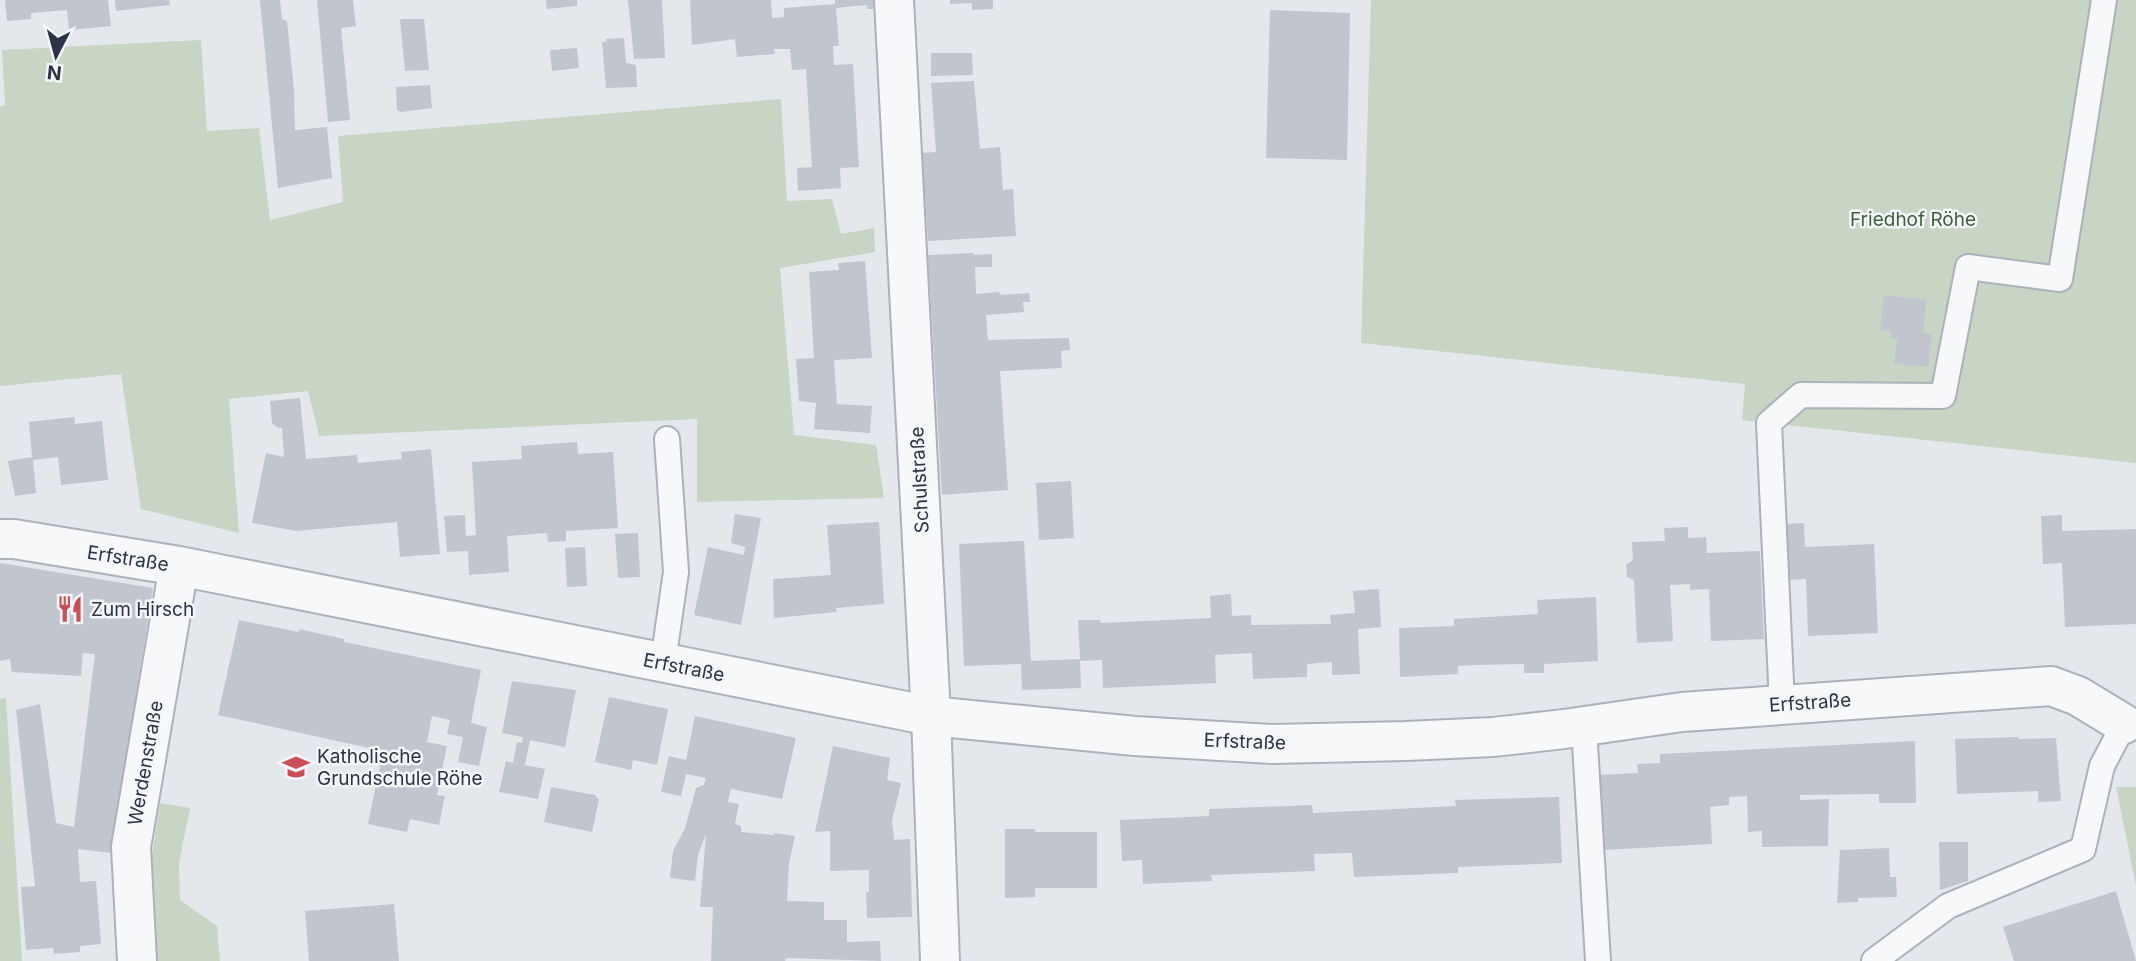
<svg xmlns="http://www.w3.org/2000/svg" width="2136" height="961" font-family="Inter,sans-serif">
  <rect width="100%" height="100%" fill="#e4e7ec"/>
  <!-- green -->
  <path fill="#c8d5c5" d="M1371 0H2136V463L1742 420 1745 384 1361 343Z
    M201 40 207 131 259 128 270 220 343 202 338 136 781 99 787 201 832 199 841 234 874 228 875 252 780 268 794 435 876 445 884 498 697 502V419L319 436 308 391 229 399 239 533 141 509 121 374 0 386V107L5 105 2 50Z
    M6 698 22 961H0V699Z
    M2116 787H2136V885L2135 881Z
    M160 803 190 808 179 862 180 900 217 926 220 961H156L151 862Z"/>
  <!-- building -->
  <path fill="#c1c5ce" d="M5 0H108L111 26 69 30 67 10 31 13V19L7 21Z
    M115 0H169L170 5 116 11Z
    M260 0H280L282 19 287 21 294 90 295 130 327 127 332 178 278 188Z
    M317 0H353L356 26 341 28 350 120 328 122Z
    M546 0H577V6L547 9Z
    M628 0H662L665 58 634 59Z
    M690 0H771L772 18 784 17V8L835 4V0H881L882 9H867V5L836 8 839 46H833L834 65 853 64 859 167 840 168 841 188 798 191 797 168 812 167 806 69 792 70 790 49H774L775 54 737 57 735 39 692 45Z
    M950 0H993V9L972 10V3L950 4Z
    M1270 10 1350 13 1347 160 1266 158Z
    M400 19H424L429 70 405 71Z
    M624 38 626 63 636 65 637 87 606 88 602 42H607L606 39Z
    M577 48 579 68 552 71 550 50Z
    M931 53H972L973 75 931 76Z
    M974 81 980 149 1000 147 1003 190 1013 189 1016 236 928 241 922 153 936 152 931 83Z
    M430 85 432 108 401 112 397 110 396 87Z
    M974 253V255L992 254V267H975L976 294 999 292 1000 295 1029 293 1030 302H1023L1024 312 986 315 988 340 1069 338 1070 350 1061 351 1062 368 1000 371 1008 490 942 495 928 255Z
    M865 261 872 358 834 360 837 404 872 406 870 433 814 429 816 403 799 401 796 359 814 358 809 272 839 270 838 263Z
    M1884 295 1926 300 1923 333 1932 334 1928 367 1894 364 1897 338H1890L1892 331 1880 330Z
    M300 398 306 459 357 455 358 463 402 459 401 452 431 449 440 554 400 557 397 522 296 531 252 523 266 453 284 457 282 428H278L272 423 270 401Z
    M74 417 75 424 102 421 108 480 61 485 58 457 33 460 36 493 15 496 8 461 32 457 29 422Z
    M577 442 578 454 613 452 618 528 566 531V541L548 542 547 533 507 536 509 572 469 575 468 551 447 552 444 516 465 515 466 536 476 535 472 462 522 459 521 446Z
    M1071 481 1074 538 1039 540 1036 483Z
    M735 514 761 518 741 625 694 615 708 547 744 555 745 547 731 543Z
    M2062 515V531L2136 529V624L2065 627 2062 563 2043 564 2041 516Z
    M879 522 884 604 836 608 837 612 774 618 773 579 831 575 827 525Z
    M1804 523 1805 547 1874 544 1878 633 1808 636 1806 579 1787 580 1784 524Z
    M1688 527V538L1706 537 1707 553 1760 551 1764 639 1711 641 1709 589 1690 590V584L1670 585 1673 641 1637 643 1634 580 1627 577 1626 565 1633 560 1632 542 1665 541 1664 528Z
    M638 533 640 577 618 578 615 534Z
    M1024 541 1031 661 1080 659 1078 620H1100L1101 623 1211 618 1210 596 1231 594 1232 616 1251 615V625L1331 624 1330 615 1355 613 1353 591 1379 589 1381 627 1358 629 1360 674 1332 675V662L1307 664V677L1253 679 1252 653 1215 655 1216 683 1103 688 1102 660 1080 661 1081 688 1022 690 1021 664 964 666 959 544Z
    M585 547 587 586 567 587 565 548Z
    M0 563 153 588 111 853 78 849 80 882 96 881 101 944 80 946V952L54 954 53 948 26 950 21 887 35 886 16 710 40 704 56 823 74 827 95 654 83 653 81 676 12 672 10 659 0 661Z
    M1596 597 1598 661 1544 664V673H1524V664L1475 665 1458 666V674L1400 677 1399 628 1454 626V619L1538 614 1537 600Z
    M239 620 299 632V629L344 639V642L481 670 471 723 487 727 479 766 458 762 463 737 447 734 450 720 432 716 427 742 447 746 437 795 445 796 439 825 410 819 407 832 368 824 383 751 218 715Z
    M512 681 576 690 565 747 530 740 525 765 545 769 538 799 499 792 506 761 513 763 517 742 522 743 523 737 502 733Z
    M609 697 668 709 657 765 633 760 631 770 595 762Z
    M695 716 796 738 782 799 731 789 728 802 739 804 735 824 741 826V832L774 835V833L795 836 789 863 787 901 824 902V920H847V942L880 941 881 961 786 958 785 961H711L713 907H700L706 834 698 855 695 881 670 878 673 851 685 828 696 788 704 785 706 778 686 774 681 796 661 792 669 756 686 760Z
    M2018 737V739L2056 738 2061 801 2038 802V791L1957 794 1955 739Z
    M1915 741 1916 803H1879V794L1800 795V800L1829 799 1828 846 1762 847V831L1748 832 1747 796 1729 797V805L1710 807 1712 844 1604 850 1599 775 1638 773 1637 764 1660 763V754Z
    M833 746 890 758 887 780 901 783 892 821 894 840 910 839 912 917 867 918 866 892H869V870L830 871V831L815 832Z
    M551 787 595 795 599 800 592 832 544 822Z
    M1559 797 1562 863 1458 867V873L1354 877 1352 853 1314 854 1315 871 1211 875 1212 881 1143 884 1142 860 1122 861 1120 820 1209 816V809L1312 805 1313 813 1456 806 1455 800Z
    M1005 829H1035V832H1097V888H1035V897L1005 898Z
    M1939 842H1968V881L1940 890Z
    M1889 848 1890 877H1896L1897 897 1858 898V902L1837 903 1840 850Z
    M2116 891 2136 961H2014L2003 927Z
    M394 904 399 961H309L305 911Z"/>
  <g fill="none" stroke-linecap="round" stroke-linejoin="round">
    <defs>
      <path id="lane" d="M663 662 676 572 667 439
        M1782 704 1769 423 1801 395 1943 396 1968 267 2060 279 2104 0
        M1584 727 1598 961
        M1874 961 1948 906 2083 849 2102 766 2124 724"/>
      <path id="street" d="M894 0 931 716 940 961
        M0 539H14L179 566 931 716 1135 736 1272 744 1406 741 1493 737 1564 729 1682 712 2051 686 2078 696 2124 724
        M137 961 131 847 179 566"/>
    </defs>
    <!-- lane casing -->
    <use href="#lane" stroke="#adb1ba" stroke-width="28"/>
    <!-- street casing -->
    <use href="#street" stroke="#adb1ba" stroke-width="42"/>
    <!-- lane -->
    <use href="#lane" stroke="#f7f8fa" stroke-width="24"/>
    <!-- street -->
    <use href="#street" stroke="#f7f8fa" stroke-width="38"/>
  </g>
  <!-- icons -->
  <defs>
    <symbol id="restaurant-bare" viewBox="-9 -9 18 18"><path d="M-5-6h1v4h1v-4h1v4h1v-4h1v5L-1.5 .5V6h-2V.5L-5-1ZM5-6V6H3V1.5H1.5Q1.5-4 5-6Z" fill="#cc4e57" stroke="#f4f6f9" stroke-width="2.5" paint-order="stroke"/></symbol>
    <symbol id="school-bare" viewBox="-9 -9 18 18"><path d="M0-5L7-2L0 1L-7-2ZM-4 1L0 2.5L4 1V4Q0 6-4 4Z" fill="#cc4e57" stroke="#f4f6f9" stroke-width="2.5" paint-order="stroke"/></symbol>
  </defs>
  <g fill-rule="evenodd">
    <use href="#restaurant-bare" x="51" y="590" width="38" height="38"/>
    <use href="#school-bare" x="277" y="748" width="38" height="38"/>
  </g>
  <g text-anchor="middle" stroke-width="5" stroke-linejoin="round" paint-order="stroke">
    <!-- park labels -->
    <g font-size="19" fill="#3e5f39" stroke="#f4f6f9">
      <text x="1913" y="226">Friedhof Röhe</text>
    </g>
    <!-- street labels -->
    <g font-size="19" fill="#2c3344" stroke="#f4f6f9">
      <text transform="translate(919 480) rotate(-93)" y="7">Schulstraße</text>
      <text transform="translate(128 558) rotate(9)" y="7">Erfstraße</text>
      <text transform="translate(684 667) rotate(11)" y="7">Erfstraße</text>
      <text transform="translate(1810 702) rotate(-4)" y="7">Erfstraße</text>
      <text transform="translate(1245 741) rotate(2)" y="7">Erfstraße</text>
      <text transform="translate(145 763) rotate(-80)" y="7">Werdenstraße</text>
    </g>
    <!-- poi labels -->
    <g font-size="19" fill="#2c3344" stroke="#f4f6f9" text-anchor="start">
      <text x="91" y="616">Zum Hirsch</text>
      <text x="317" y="763">Katholische<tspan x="317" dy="22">Grundschule Röhe</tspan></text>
    </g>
  </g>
  <!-- north arrow -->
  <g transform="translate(56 56) rotate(186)" stroke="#f4f6f9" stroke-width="5" paint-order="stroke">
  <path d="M0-5L12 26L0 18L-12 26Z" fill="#2c3344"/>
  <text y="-10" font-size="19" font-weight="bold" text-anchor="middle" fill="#2c3344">N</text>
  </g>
</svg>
